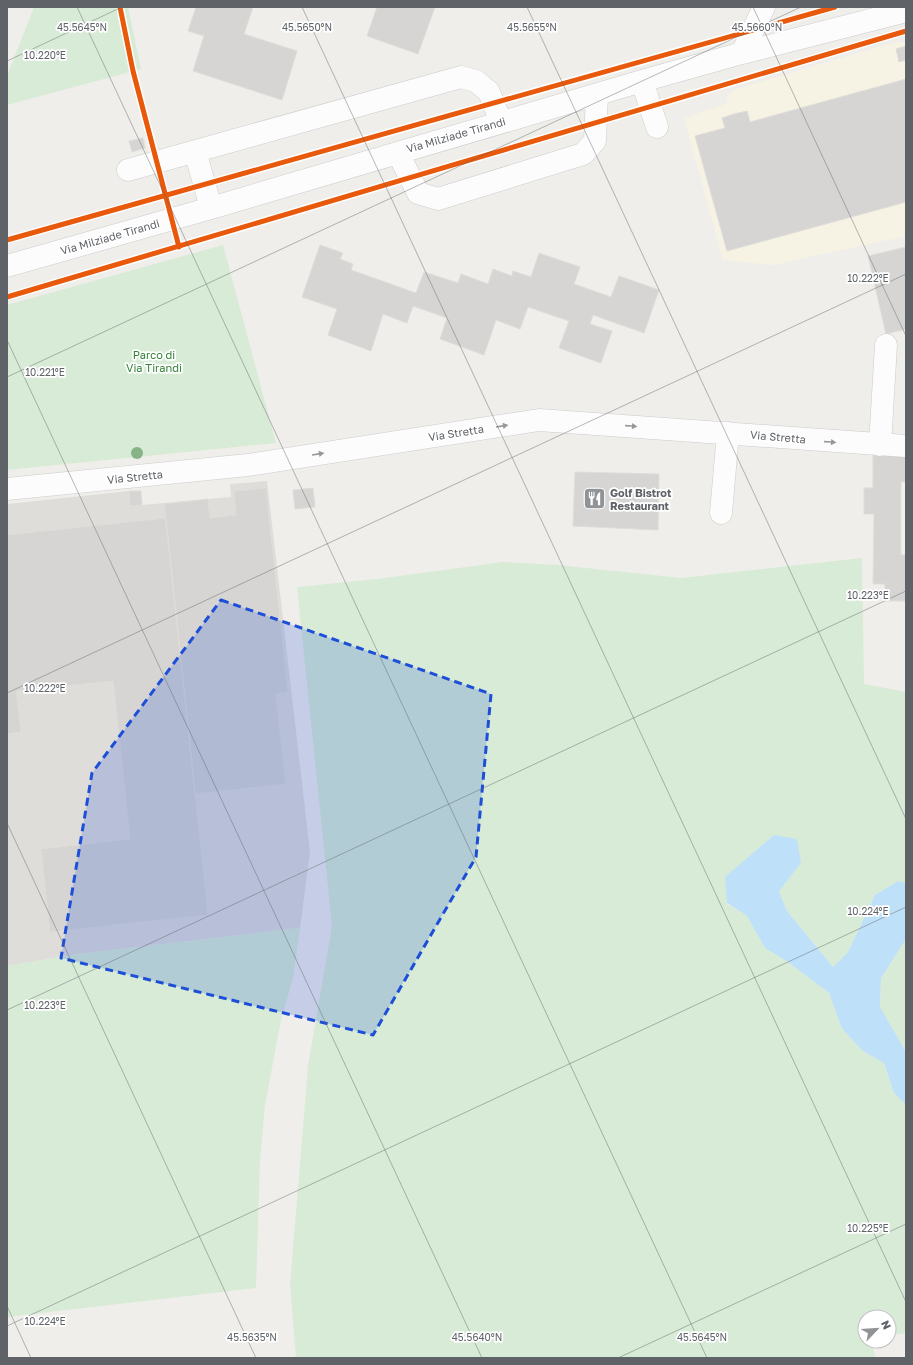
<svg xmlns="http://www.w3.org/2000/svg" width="913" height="1365" font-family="'Golos Text',sans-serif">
  <rect width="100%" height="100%" fill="#efeeea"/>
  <!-- commercial -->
  <path fill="#f7f3e4" d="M896 42H906V236L773 265 723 260 684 118 726 104 728 96 733 90Z"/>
  <!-- industrial -->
  <path fill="#dfddda" d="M267 481 310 852 300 928 78 954 7 966V504L129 491 130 506 142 505 231 497 230 484Z"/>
  <!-- green -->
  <path fill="#d8ebd6" d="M34 7H128L141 69 7 105V76Z
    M223 245 276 443 7 470V305Z
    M862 558 864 684 906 692V883L898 881 875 895 848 952 833 967 787 911 779 890 801 863 727 904 747 916 765 948 788 962 829 993 842 1029 863 1051 884 1063 894 1093 906 1105V1333L889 1335V1317H865V1341H872L875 1358H296L290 1285 308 1066 332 926 297 587 377 579 503 562 558 565 681 578Z
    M300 928 293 978 281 1020 265 1105 260 1161 256 1288 7 1317V966L77 954Z
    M906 939V1052L880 1008 881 978Z"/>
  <!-- water -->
  <path fill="#bfe0f9" d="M774 835 797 839 801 863 779 891 787 911 833 967 848 952 875 895 898 881 906 883V939L881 978 880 1007 906 1052V1105L894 1093 884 1063 863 1051 842 1029 829 993 788 962 765 948 747 916 727 903 725 877Z"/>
  <!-- building -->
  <path fill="#d6d5d3" stroke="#deddd9" d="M196 7H253L244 34 297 51 282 100 193 71 204 36 188 31Z
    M377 7H435L418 54 367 36Z
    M906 46V60L899 62 896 49Z
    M906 79V202L727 251 695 136 725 128 722 118 734 114 747 111 750 122Z
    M143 138 145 148 132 152 129 141Z
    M320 245 343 253 340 259 353 264 351 270 416 293 424 272 458 283 461 274 488 284 493 269 512 276 513 271 531 277 539 253 580 267 574 284 611 297 619 276 659 290 644 333 593 315 590 324 612 331 601 363 559 348 569 321 528 307 520 329 496 320 484 355 440 339 447 318 413 306 407 323 383 314 371 351 328 335 337 309 302 297Z
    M906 247V329L886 334 868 256Z
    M873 455 906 456V482H901V555H906V601H885V584H873L874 514H864V488H873Z
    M575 472 659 474 658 530 573 526Z
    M266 488 288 692 276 694 286 784 195 794 164 504 208 499 210 518 236 515 234 491Z
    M313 488 315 507 295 509 293 490Z
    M129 491H141L142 505 130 506Z
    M166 518 208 915 50 932 41 849 130 839 113 681 16 691 21 732 7 734V535Z"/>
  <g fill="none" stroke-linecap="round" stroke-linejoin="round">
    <defs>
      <path id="minor" d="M742 53 764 7
        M642 81 657 127
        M195 151 211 208
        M398 153 418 193 438 199 583 154 595 141 597 94
        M128 170 461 77 476 81 489 92 501 122
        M7 266 211 208 642 81 742 53 906 11
        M880 445 886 345
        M7 489 248 465 539 420 906 446
        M721 513 728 433"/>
    </defs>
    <!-- minor casing -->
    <use href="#minor" stroke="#cbcccc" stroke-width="23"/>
    <!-- minor -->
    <use href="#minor" stroke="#fdfcfc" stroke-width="22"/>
    <defs>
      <path id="cycleway" d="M120 7 133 71 179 247
        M7 240 835 7
        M7 297C307 210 606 117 906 31"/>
    </defs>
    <!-- cycleway casing -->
    <use href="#cycleway" stroke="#fff" stroke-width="8"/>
    <!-- cycleway -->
    <use href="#cycleway" stroke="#e8590c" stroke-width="5"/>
  </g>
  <!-- trees -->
  <circle fill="#88b388" cx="137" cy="453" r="6"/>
  <!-- one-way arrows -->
  <defs><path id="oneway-solid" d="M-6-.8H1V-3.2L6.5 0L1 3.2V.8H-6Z"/></defs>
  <g fill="#96999c">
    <use href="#oneway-solid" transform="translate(502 426) rotate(-9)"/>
    <use href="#oneway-solid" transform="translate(631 426) rotate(4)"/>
    <use href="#oneway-solid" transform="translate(830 442) rotate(4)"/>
    <use href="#oneway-solid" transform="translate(318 454) rotate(-9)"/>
  </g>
  <!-- marked area -->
  <path fill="#1d4ed8" fill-opacity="0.2" stroke="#1d4ed8" stroke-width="3" stroke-dasharray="8 5" stroke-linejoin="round" d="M221 600 491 694 476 857 373 1035 61 958 92 773Z"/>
  <!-- ticks -->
  <path fill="none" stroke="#5f6368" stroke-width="1" stroke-opacity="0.45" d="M77 7 707 1358M302 7 906 1302M527 7 906 819M753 7 906 336M7 61 122 7M7 340 482 1358M7 377 801 7M7 693 906 274M7 823 256 1358M7 1010 906 591M7 1306 31 1358M7 1326 906 907M618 1358 906 1224"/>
  <!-- icons -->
  <defs>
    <symbol id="restaurant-square" viewBox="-11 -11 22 22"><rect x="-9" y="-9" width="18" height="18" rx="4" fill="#919496" stroke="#fff"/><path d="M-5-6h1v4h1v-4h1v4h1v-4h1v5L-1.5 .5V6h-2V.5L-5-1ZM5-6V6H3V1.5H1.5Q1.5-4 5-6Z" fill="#fff"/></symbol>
  </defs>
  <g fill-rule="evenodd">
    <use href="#restaurant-square" x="582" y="486" width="25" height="25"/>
  </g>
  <g text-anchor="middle" stroke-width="3.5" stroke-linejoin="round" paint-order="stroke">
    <!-- street labels -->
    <g font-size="11" fill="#5f6368" stroke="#fff">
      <text transform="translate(456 135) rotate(-16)" y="4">Via Milziade Tirandi</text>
      <text transform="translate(110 237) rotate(-16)" y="4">Via Milziade Tirandi</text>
      <text transform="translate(456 433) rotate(-9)" y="4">Via Stretta</text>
      <text transform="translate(778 437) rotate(5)" y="4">Via Stretta</text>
      <text transform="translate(135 477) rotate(-6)" y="4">Via Stretta</text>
    </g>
    <!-- park labels -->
    <g font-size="11" fill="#348238" stroke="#fff">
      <text x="154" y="359">Parco di<tspan x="154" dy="13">Via Tirandi</tspan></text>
    </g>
    <!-- poi labels -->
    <g font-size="11" font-weight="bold" fill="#5f6368" stroke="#fff" text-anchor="start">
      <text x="610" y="497">Golf Bistrot<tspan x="610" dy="13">Restaurant</tspan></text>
    </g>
  </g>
  <g font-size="10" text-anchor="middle" fill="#5f6368" stroke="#fff" stroke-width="3.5" stroke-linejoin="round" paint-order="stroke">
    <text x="82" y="31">45.5645°N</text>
    <text x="307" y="31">45.5650°N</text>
    <text x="532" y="31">45.5655°N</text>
    <text x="757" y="31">45.5660°N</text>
    <text x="45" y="59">10.220°E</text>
    <text x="868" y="282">10.222°E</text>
    <text x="45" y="376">10.221°E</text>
    <text x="868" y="599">10.223°E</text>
    <text x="45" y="692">10.222°E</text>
    <text x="868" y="915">10.224°E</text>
    <text x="45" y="1009">10.223°E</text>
    <text x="868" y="1232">10.225°E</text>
    <text x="45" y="1325">10.224°E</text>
    <text x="252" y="1341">45.5635°N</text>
    <text x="477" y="1341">45.5640°N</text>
    <text x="702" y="1341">45.5645°N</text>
  </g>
  <!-- border -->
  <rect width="913" height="1365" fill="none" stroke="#5f6368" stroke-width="16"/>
  <!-- north arrow -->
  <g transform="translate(877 1329) rotate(65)"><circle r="19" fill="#ffffff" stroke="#bfc1c3"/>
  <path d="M0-3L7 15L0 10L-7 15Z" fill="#919496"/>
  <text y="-6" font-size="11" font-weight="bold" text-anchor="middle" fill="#5f6368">N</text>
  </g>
</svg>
